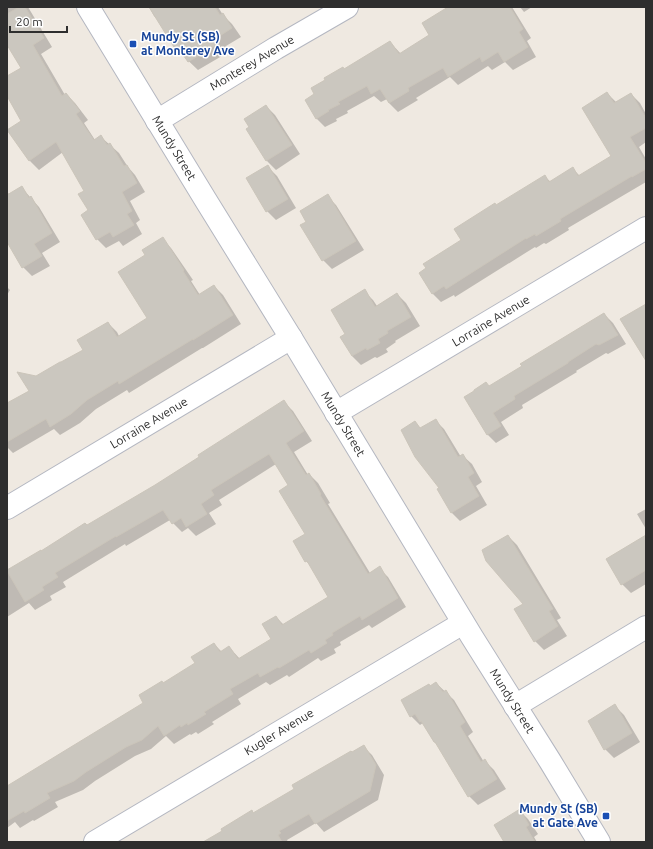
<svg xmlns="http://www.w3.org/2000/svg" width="653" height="849" font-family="Ubuntu,sans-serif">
  <rect width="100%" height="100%" fill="#efe9e1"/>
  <!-- shadow -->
  <path fill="#0003" d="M7 7H28L52 47 41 54 65 95 66 94 75 103 88 120 84 123 95 140 101 137 119 153 128 167 135 175 145 192 130 201 140 220 136 223 142 234 123 246 119 241 106 248 97 239 85 191 63 152 39 170 30 161 9 130 22 121 7 94V77L22 69 7 43Z
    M149 7H218L223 15 232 24 241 37 226 46 229 50 226 52 227 53 198 70 178 51 159 21 154 16Z
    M450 7H512L531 38 527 41 536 57 513 70 505 62 492 70 488 66 458 85 450 77 416 98 418 100 398 112 389 103 387 99 381 102 374 96 347 111 348 113 336 119 337 121 325 127 316 118 315 94 344 70 390 42 401 54 431 35Z
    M520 7H532L524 12Z
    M607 93 616 102 631 94 640 103 646 114V142L639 147 646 159V182L568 228 569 230 546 244 544 243 536 248 535 247 455 297 454 295 441 302 432 293 462 240 496 206 545 177 551 182 573 169 580 176 612 156Z
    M266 106 275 115 300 154 276 170 267 161 247 129 250 127Z
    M268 167 277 176 296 208 276 220 267 211Z
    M22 188 39 207 60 242 42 253 50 266 32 276 23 267 7 240V192L10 195Z
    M327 196 336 205 364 250 332 269 323 260 307 222Z
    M162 239 171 248 193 280 191 281 200 295 214 286 223 295 241 324 203 348H202L129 393 127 390 96 409 80 423 60 435 54 429 13 453 7 447V404L30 391 36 377 84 350 108 323 117 332 119 336 148 319 147 255Z
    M7 287 10 290 7 295Z
    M364 291 373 300 377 306 397 294 406 303 420 326 395 341 396 342 386 349 388 352 377 358 375 357 361 365 352 356 346 334Z
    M604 314 613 323 626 344 608 354 606 353 576 371 577 372 522 405 523 408 501 422 509 435 496 443 487 434 490 387Z
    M284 402 293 411 312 441 294 452 308 475 309 474 318 483 330 503 328 504 370 573 379 568 388 577 406 607 372 628 369 625 340 642 341 645 334 649 336 653 321 661 318 658 289 677 287 675 270 685 266 682 238 699 241 704 212 722 214 724 198 734 196 732 191 735 190 734 174 744 166 736 151 749 135 756 95 781 83 790 55 802 58 807 34 821 33 820 20 828 15 822 7 828V787L145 703 163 684 196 663 214 644 222 652 229 647 240 659 273 640 276 617 284 625 330 597 311 566 306 561 307 534 289 486 276 464 219 500 222 505 209 513 216 524 196 536 188 528 182 532 170 520 126 546 125 544 63 582 66 587 50 596 52 600 35 610 29 603 7 617V572L41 551V552L87 526 155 486Z
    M435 420 444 429 461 457 463 456 472 464 482 482 476 486 487 505 460 521 451 512 441 488 415 422 421 429Z
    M646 509V529L637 514Z
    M508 536 517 545 561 618 557 620 567 636 544 650 535 641Z
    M646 536V584L631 593 622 584Z
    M436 683 454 700 473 732 468 736 484 762 485 761 494 770 506 789 478 805 469 796 438 745 434 742 423 723 420 725 411 716 430 687Z
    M615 706 624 715 640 742 614 758 605 749Z
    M363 746 372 755 384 775 378 800 324 832 316 823 287 840 288 842H205L295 790Z
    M519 810 528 819 538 834 534 837 537 842H502L504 840Z"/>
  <!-- building -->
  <path fill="#cbc7bf" stroke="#cbc5ba" d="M19 7H25L44 38 33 45 62 96 66 93 80 111 76 114 94 140 101 135 107 145 110 143 124 166 127 165 137 183 122 192 132 211 127 214 134 225 113 237 110 232 96 240 81 215 88 210 78 194 84 191 56 142 29 161 7 130 21 121 7 96V76L21 68 7 45V14Z
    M149 7H215L220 15 223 13 232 28 218 37 220 41 218 42V44L188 62 180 50 177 52Z
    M448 7H510L523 29 519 32 528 47 504 62 498 52 482 62 480 57 448 77 443 68 408 88 409 91 389 103 380 89 371 94 367 86 338 102 340 104 328 110 329 111 316 119 305 100 314 94 311 88 325 80 324 78 343 67 344 69 390 41 399 54 429 35 422 23Z
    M607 92 614 103 631 93 646 118V128L630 137 646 163V169L632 177V176L560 219 561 221 536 236 535 234 526 239V238L446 289 444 286 432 294 419 273 426 268 423 264 461 240 454 229 495 203 496 205 545 175 549 182 573 167 578 176 611 156 582 108Z
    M266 105 292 145 266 161 246 129 249 127 244 119Z
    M268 165 288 199 266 212 246 178Z
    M22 186 29 198 31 196 52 233 34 244 42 256 22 268 7 242V195Z
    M328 194 356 241 322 261 300 225 306 222 300 211Z
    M163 237 184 270 183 271 198 295 214 285 233 315 193 340V339L119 384 118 381 87 400 71 414 50 427 46 419 7 442V403L29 391 17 372 36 376 60 362H61L83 350 77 340 108 322 117 337 147 318 118 272 145 255 142 250Z
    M365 289 375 307 397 293 411 317 387 331 388 333 378 339 380 343 367 350 366 348 352 356 340 337 345 334 331 310Z
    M646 304V361L620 319Z
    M604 313 618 335 599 345 596 344 568 362V363L514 396 515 399 493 413 501 426 487 435 464 397 474 391V390L486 382 489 386 522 366 520 364Z
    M284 400 304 431 286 443 306 475 309 473 321 494 320 495 368 574 380 566 398 598 362 620 360 616 332 633 333 635 325 640 327 643 311 653 309 650 279 668 278 667 260 677 258 673 230 689 233 694 204 712 206 714 188 725 187 723 181 727 180 725 164 736 158 726 142 740 126 747 86 772 74 781 47 793 50 798 25 813 24 811 7 821V786L143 703 139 695 162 681 163 683 195 663 191 657 214 643 220 652 229 646 238 659 271 639 262 624 276 616 282 625 328 597 307 561 305 562 293 541 305 534 279 491 288 485 269 454 211 490 214 495 201 504 207 514 186 527 181 518 172 524 163 510 116 537V536L55 573 58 577 42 587 44 590 25 602 7 571V570L41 550V551L85 523 87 525 155 485 199 457 198 455Z
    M436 419 458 457 463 454 474 473 468 477 479 496 451 513 437 489 439 488 415 457 401 430 415 421 420 428Z
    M508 535 553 609 549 611 558 626 534 642 514 609 523 604 486 561 482 550Z
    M646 535V570L621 585 606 559Z
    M436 682 443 692 446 690 465 722 460 726 481 762 485 759 497 779 468 797 435 742H434L421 721 420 722 415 714 410 717 401 700 429 684 430 686Z
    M615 704 632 733 604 750 588 721Z
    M364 745 376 765 370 791 315 824 309 814 279 831 281 833 278 835 282 842H203L222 831 221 829 252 810 253 813 294 789 292 785 351 751 352 752Z
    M520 809 529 825 526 827 535 842H504L494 825Z"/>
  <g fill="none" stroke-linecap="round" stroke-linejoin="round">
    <defs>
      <path id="minor" d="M157 121 276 48 347 7
        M336 413 646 228
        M7 508 291 338
        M515 706 646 627
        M95 842 463 623"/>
      <path id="tertiary" d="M88 7 205 199 291 338 472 637 550 761 599 842"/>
    </defs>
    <!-- minor casing -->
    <use href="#minor" stroke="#b4b7c1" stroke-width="24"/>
    <!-- tertiary casing -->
    <use href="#tertiary" stroke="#b4b7c1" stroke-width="24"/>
    <!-- minor -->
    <use href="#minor" stroke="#fff" stroke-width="22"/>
    <!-- tertiary -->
    <use href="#tertiary" stroke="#fff" stroke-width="22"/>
  </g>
  <!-- markers -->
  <g fill="#1a4fb4" stroke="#fff" stroke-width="1.5">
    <rect x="129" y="40" width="8" height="8" rx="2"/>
    <rect x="602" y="812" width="8" height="8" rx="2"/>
  </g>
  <g text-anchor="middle" stroke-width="3" stroke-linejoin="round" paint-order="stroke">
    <!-- transit labels -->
    <g font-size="12" font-weight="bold" fill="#164399" stroke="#fff" text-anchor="start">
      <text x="141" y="41">Mundy St (SB)<tspan x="141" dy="14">at Monterey Ave</tspan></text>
      <text x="598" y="813" text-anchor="end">Mundy St (SB)<tspan x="598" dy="14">at Gate Ave</tspan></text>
    </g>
    <!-- street labels -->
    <g font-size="12" fill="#2e2e2e" stroke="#fff">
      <text transform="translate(252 63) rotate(-31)" y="4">Monterey Avenue</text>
      <text transform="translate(174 148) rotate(59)" y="4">Mundy Street</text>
      <text transform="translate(491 321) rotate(-31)" y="4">Lorraine Avenue</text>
      <text transform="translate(149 423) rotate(-31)" y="4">Lorraine Avenue</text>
      <text transform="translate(343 424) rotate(59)" y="4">Mundy Street</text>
      <text transform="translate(512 701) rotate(58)" y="4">Mundy Street</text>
      <text transform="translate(279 732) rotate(-31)" y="4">Kugler Avenue</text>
    </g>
  </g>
  <!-- border -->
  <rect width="653" height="849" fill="none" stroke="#2e2e2e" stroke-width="16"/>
  <!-- scale -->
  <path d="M10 26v6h57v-6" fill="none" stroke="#2e2e2e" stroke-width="2"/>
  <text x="16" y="26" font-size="12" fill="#2e2e2e" stroke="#ffffff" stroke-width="3" paint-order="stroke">20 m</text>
</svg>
